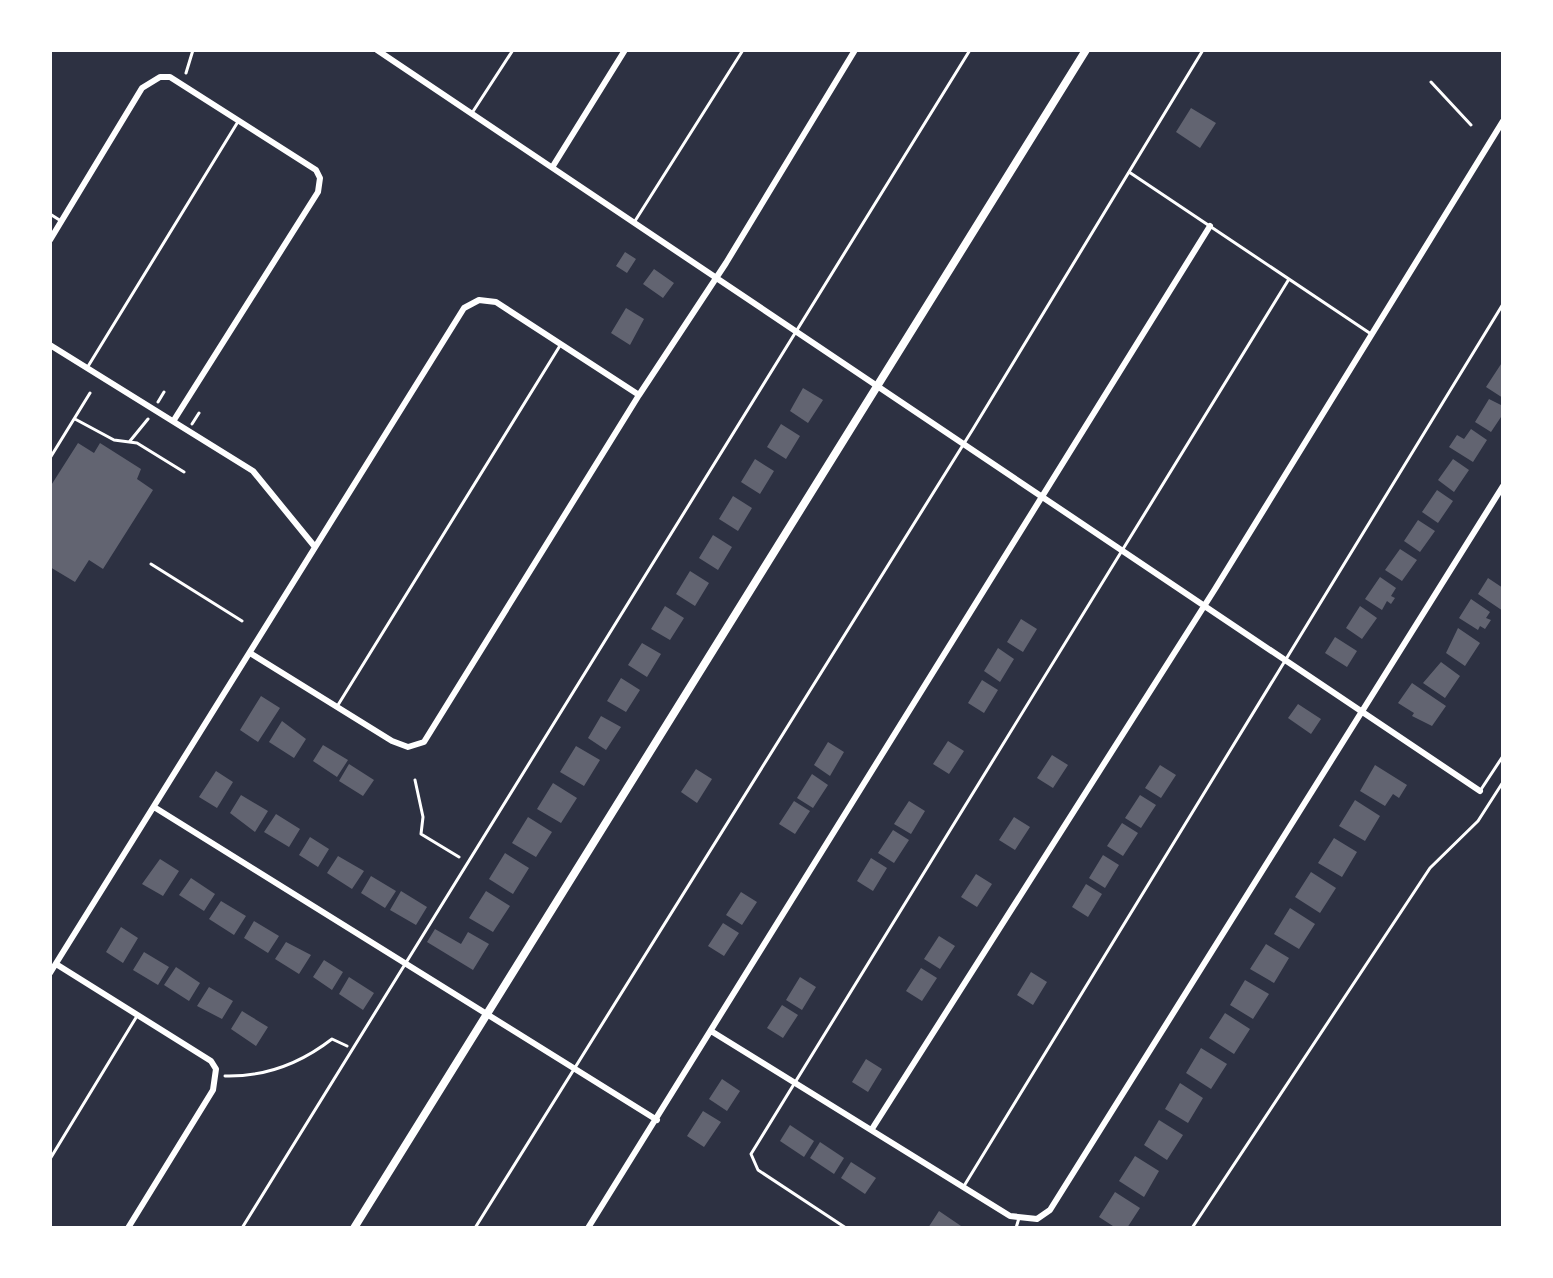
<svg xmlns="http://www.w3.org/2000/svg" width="1553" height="1278" font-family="Mulish,sans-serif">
  <rect width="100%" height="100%" fill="#2d3142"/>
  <!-- building -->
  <path fill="#626471" d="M1191 108 1216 123 1200 148 1176 132Z
    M625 252 636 259 627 273 616 266Z
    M654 269 674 283 663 298 643 284Z
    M626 308 644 319 630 345 611 333Z
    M1503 361V398L1486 387Z
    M803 388 823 400 808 423 790 411Z
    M1489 399 1503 406V414L1491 432 1475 422Z
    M781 424 800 436 786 459 767 447Z
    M1471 429 1487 440 1473 462 1449 447 1457 435 1464 439Z
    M78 443 94 453 100 443 141 469 137 479 153 490 103 569 89 560 75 582 50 567V487Z
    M755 459 774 471 760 494 741 482Z
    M1453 459 1469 470 1454 492 1438 480Z
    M1437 490 1453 501 1438 523 1422 512Z
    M733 496 752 508 738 531 719 519Z
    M1418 520 1435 531 1420 552 1404 541Z
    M713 535 732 547 718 570 699 558Z
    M1400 549 1417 560 1402 581 1385 570Z
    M690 571 709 583 695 606 676 594Z
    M1380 577 1396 588 1391 596 1395 598 1391 604 1387 601 1382 610 1365 599Z
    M1488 578 1503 588V611L1478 594Z
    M1471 599 1490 612 1486 618 1491 620 1485 629 1480 626 1478 630 1459 618Z
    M665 606 684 618 670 640 651 629Z
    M1360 606 1377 618 1362 639 1346 628Z
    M1021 619 1037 629 1023 652 1007 642Z
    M1458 628 1480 643 1465 666 1446 653Z
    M1335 637 1357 651 1347 667 1325 653Z
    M642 643 661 654 647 677 628 665Z
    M998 648 1014 659 1000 682 984 671Z
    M1441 662 1460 676 1445 698 1423 683Z
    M621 678 640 690 626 712 607 701Z
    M982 680 998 690 984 713 968 703Z
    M1412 683 1446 706 1432 726 1412 716 1414 713 1398 703Z
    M261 696 280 708 258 742 240 730Z
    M1298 704 1321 719 1311 734 1288 718Z
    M601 716 621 727 606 750 588 738Z
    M282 721 306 739 294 758 269 742Z
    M948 741 964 751 949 774 933 764Z
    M828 742 844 752 830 776 814 765Z
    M323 745 348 760 337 777 313 761Z
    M576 746 600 760 584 786 560 772Z
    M1052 755 1068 765 1053 788 1037 778Z
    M349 764 374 780 363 796 339 781Z
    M1160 765 1176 775 1161 798 1145 788Z
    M1375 765 1407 785 1399 798 1393 794 1385 806 1360 791Z
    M696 769 712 779 697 803 681 792Z
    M216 771 233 782 217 808 199 797Z
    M812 774 828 785 813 808 797 798Z
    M553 783 577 798 561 823 537 809Z
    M241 795 268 811 255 832 230 813Z
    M1140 795 1156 805 1141 828 1125 818Z
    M1355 800 1380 816 1365 841 1339 826Z
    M794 801 810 811 795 834 779 824Z
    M909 801 925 811 911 834 894 824Z
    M276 814 300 829 289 847 264 832Z
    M528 817 552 832 536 857 512 843Z
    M1014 817 1030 827 1015 850 999 840Z
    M1122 823 1138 833 1123 856 1107 846Z
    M893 830 909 840 894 863 878 853Z
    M310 837 329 849 318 867 299 855Z
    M1334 838 1357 852 1342 877 1318 863Z
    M505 853 529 868 513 894 489 879Z
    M1103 855 1119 865 1105 888 1089 878Z
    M338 856 364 871 352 889 327 873Z
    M871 858 887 868 873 891 857 881Z
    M160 859 179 871 163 896 142 884Z
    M1311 872 1336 888 1320 913 1295 897Z
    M976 874 992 884 977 907 961 897Z
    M371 876 396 891 385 908 361 893Z
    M191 878 215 894 204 911 179 895Z
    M1086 884 1102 894 1088 917 1072 907Z
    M401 891 427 907 416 925 390 910Z
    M486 891 510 906 493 932 469 918Z
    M741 892 757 902 742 925 726 915Z
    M221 901 246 916 234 935 209 919Z
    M1290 908 1315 924 1299 949 1274 934Z
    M254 921 279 936 268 953 244 938Z
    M723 923 739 933 724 956 708 946Z
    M121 927 138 938 123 963 106 952Z
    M435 929 461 944 468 932 489 944 473 970 427 942Z
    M939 936 955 946 940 969 924 959Z
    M286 942 311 955 299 974 275 959Z
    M1266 944 1289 958 1274 983 1250 969Z
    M144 952 169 967 158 985 133 970Z
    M324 960 343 972 332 990 313 977Z
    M176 967 200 983 189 1001 164 985Z
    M921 968 937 978 922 1001 906 991Z
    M1031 972 1047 982 1033 1005 1017 995Z
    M349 977 374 993 363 1010 339 994Z
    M800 977 816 987 802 1010 786 1000Z
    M1245 980 1269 994 1253 1019 1230 1005Z
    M209 987 233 1001 222 1019 197 1006Z
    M782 1005 798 1015 783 1038 767 1028Z
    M242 1011 268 1027 256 1046 231 1029Z
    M1225 1013 1250 1029 1234 1054 1209 1038Z
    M1201 1048 1227 1064 1211 1089 1186 1073Z
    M866 1059 882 1069 868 1092 852 1082Z
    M722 1079 740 1091 727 1111 709 1099Z
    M1180 1083 1203 1098 1188 1123 1165 1109Z
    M703 1111 721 1122 704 1147 687 1136Z
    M1159 1120 1183 1135 1167 1160 1144 1145Z
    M790 1125 814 1141 804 1157 780 1141Z
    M820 1142 844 1158 834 1174 810 1158Z
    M1135 1156 1159 1171 1144 1197 1119 1181Z
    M851 1162 876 1178 865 1194 841 1178Z
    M1115 1192 1140 1208 1127 1228H1116L1099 1217Z
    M939 1211 964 1228H928Z"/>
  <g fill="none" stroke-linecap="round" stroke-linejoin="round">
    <!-- path -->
    <path stroke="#fff" stroke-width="3" d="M186 73 193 50
      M1431 82 1471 125
      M158 402 164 392
      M75 419 114 440 137 443 184 472
      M192 424 199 413
      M130 441 148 419
      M50 458 90 393
      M151 564 242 621
      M415 780 423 817 421 834 459 857
      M225 1076C265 1077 301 1063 332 1039L347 1046
      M1192 1228 1430 868 1478 821 1503 782"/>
    <!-- service -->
    <path stroke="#fff" stroke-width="3" d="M472 113 513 50
      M1129 172 1371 334
      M50 214 61 221
      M635 221 743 50
      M87 368 239 120
      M338 705 561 344
      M1480 791 1503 756
      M50 1159 137 1016
      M964 1186 1503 304
      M242 1228 970 50
      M475 1228 973 429 1203 50
      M846 1228 758 1170 751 1154 1289 279
      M1016 1228 1019 1218"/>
    <!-- minor -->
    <path stroke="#fff" stroke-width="6" d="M377 50 1480 791
      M553 166 625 50
      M50 240 142 88 160 77H170L316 170 320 178 318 192 174 420
      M50 345 253 471 315 547
      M250 653 392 741 408 747 424 742 639 395 726 263 855 50
      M154 807 657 1120
      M56 964 211 1061 216 1069 213 1090 128 1228
      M50 973 464 308 479 300 496 302 639 395
      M711 1031 1010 1216 1037 1219 1050 1210 1503 486
      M872 1129 1215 589 1503 121
      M588 1228 1210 226"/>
    <!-- tertiary -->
    <path stroke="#fff" stroke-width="8" d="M354 1228 1086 50"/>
  </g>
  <!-- border -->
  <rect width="1553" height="1278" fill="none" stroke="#ffffff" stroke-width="104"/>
</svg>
